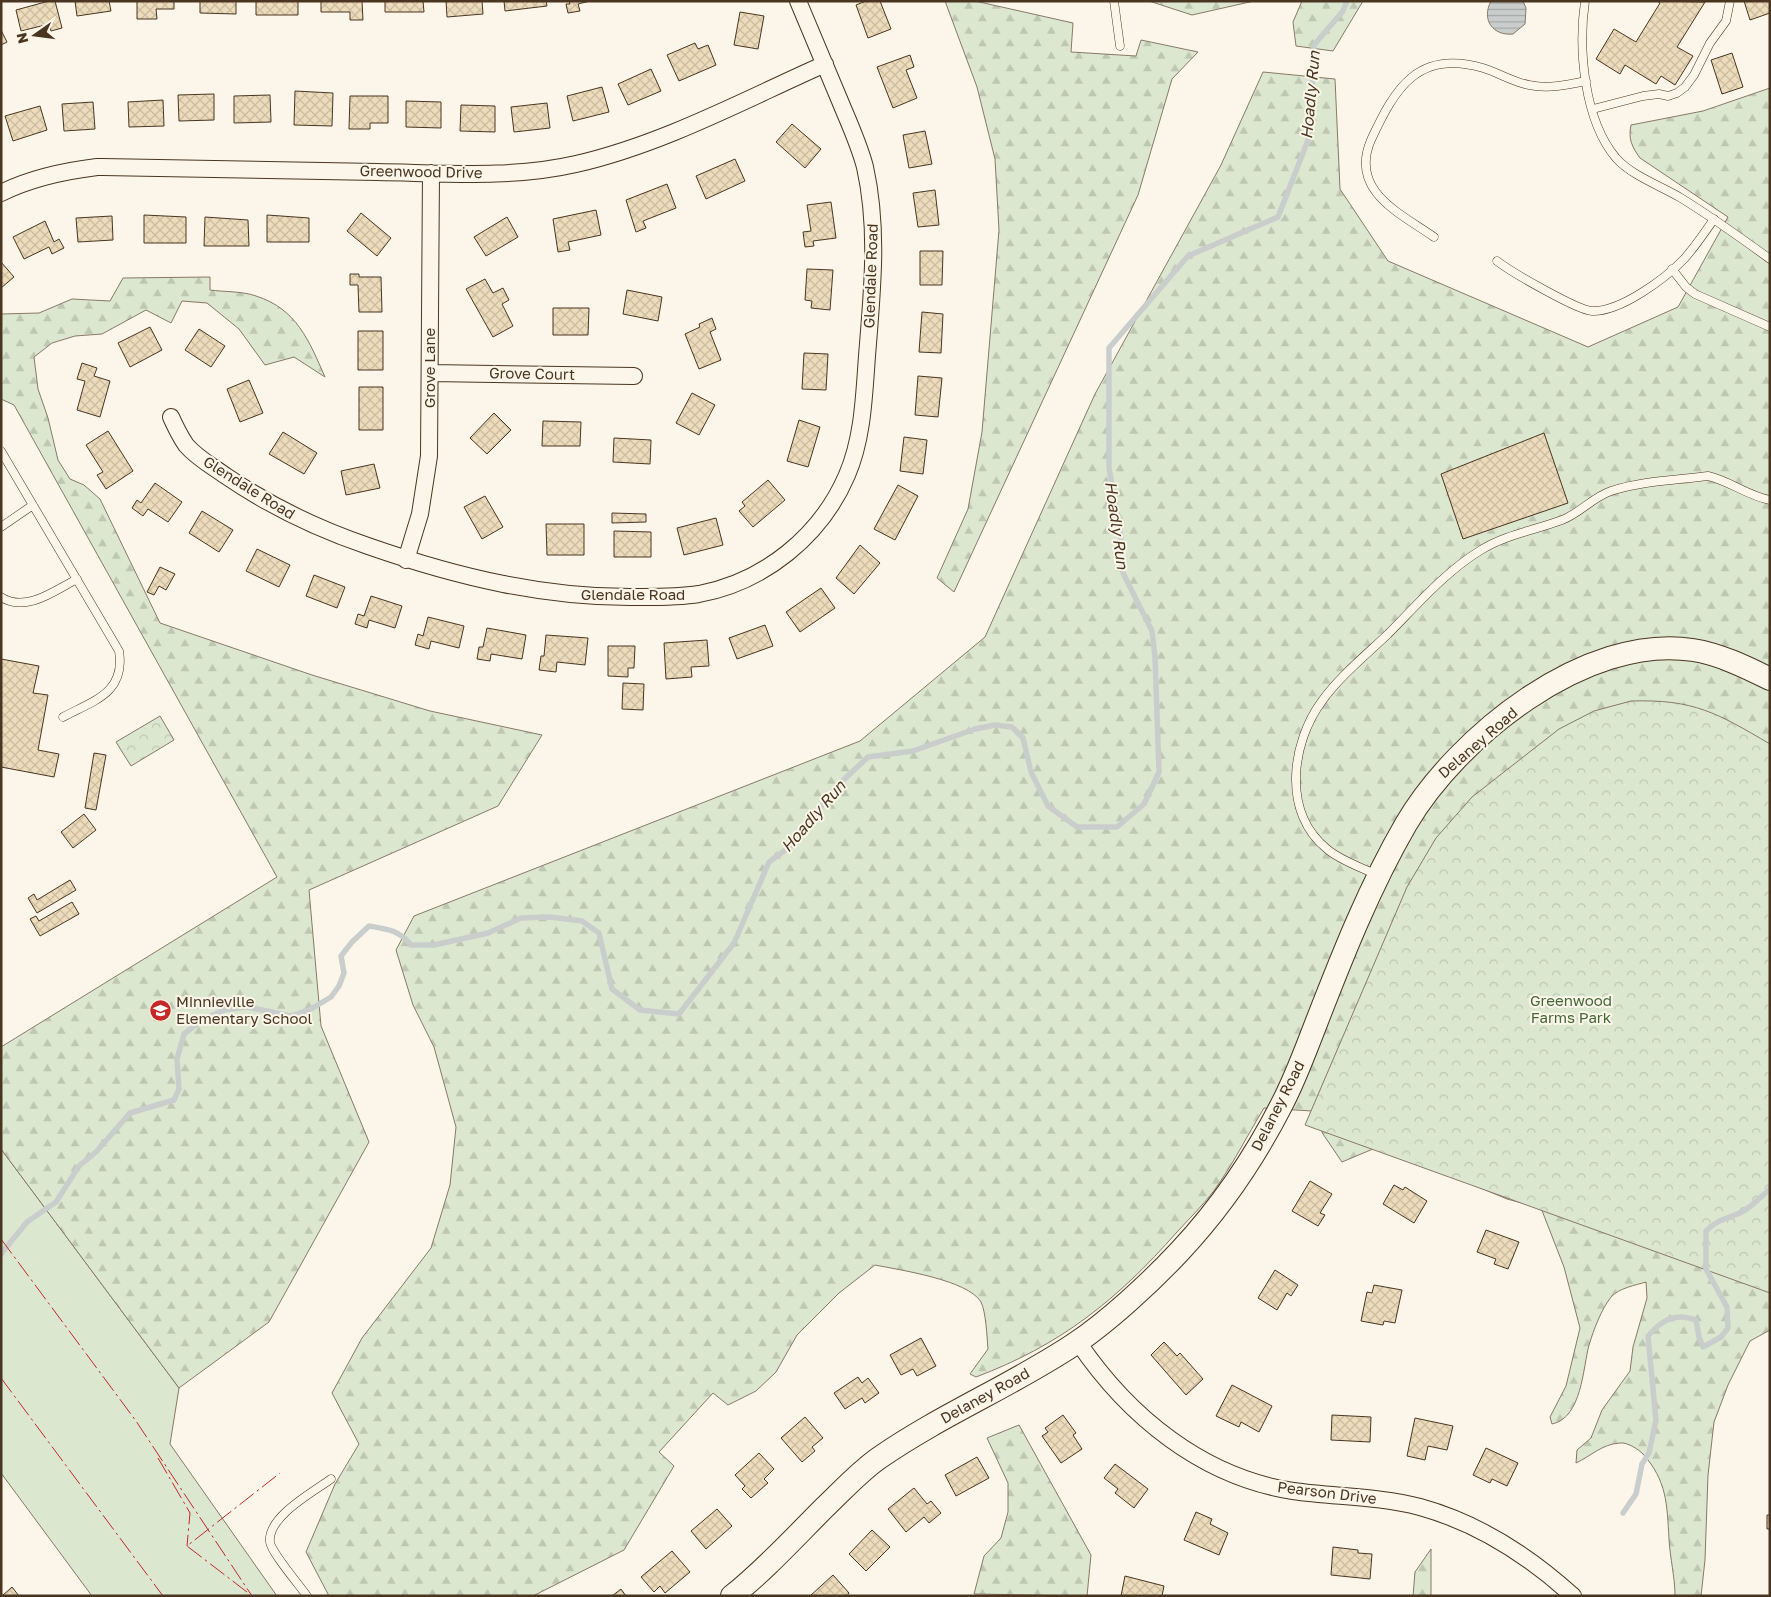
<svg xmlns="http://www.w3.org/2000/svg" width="1771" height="1597" font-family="'Golos Text',sans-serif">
  <defs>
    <pattern id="forest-firs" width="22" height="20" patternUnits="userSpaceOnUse" patternTransform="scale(1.25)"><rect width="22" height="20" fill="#dce7d0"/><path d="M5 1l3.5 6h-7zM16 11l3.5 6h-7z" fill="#bec7b2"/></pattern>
    <pattern id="park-crowns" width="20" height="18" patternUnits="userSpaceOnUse" patternTransform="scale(1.25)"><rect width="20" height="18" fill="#dce7d0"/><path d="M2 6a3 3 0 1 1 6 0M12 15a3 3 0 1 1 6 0" fill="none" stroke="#bec7b2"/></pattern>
    <pattern id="water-rules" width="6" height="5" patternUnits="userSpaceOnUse" patternTransform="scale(1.25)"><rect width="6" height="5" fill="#c9cecd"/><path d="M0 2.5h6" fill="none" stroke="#a5a8a6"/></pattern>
    <pattern id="building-cross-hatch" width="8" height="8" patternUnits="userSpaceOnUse" patternTransform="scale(1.25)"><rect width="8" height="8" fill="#ecdcbc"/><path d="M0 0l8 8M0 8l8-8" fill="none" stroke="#ccbda1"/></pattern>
  </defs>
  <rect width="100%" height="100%" fill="#fbf6e9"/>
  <!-- green -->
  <path fill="#dce7d0" stroke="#887966" d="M1 1149 179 1388 170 1444 277 1596H92L1 1473Z"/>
  <!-- forest -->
  <path fill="url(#forest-firs)" stroke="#887966" d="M945 1H975L1073 23 1071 52 1136 56 1141 40 1198 52 1172 79 1138 195 954 592 937 578 968 509 982 432 999 230 995 159 977 87Z
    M1149 1H1254L1192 15Z
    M1302 1H1363L1333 51 1296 46 1293 22Z
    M1263 72 1335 79 1340 189 1388 261 1588 347 1678 307 1728 217 1640 158C1632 147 1628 139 1631 125L1703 111 1770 88V1330L1750 1341 1728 1385 1714 1422 1708 1475 1705 1560 1701 1596H1675C1675 1577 1670 1558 1669 1539 1667 1504 1667 1481 1643 1454 1638 1449 1627 1442 1620 1443 1602 1444 1591 1456 1576 1463L1577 1450 1591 1438 1602 1410 1630 1371 1633 1347 1647 1298 1646 1282C1636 1285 1619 1288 1611 1297 1601 1310 1594 1329 1589 1345 1583 1367 1582 1418 1552 1424L1550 1417 1566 1386 1580 1328 1564 1267 1541 1208 1507 1199 1380 1146 1342 1162 1323 1134 1312 1111 1264 1108C1247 1136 1232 1166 1213 1192 1202 1206 1189 1219 1177 1232 1117 1300 1061 1345 976 1377L970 1374 988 1349C987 1337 986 1312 981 1302 968 1280 900 1270 875 1265L839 1293 797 1335 776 1372 756 1391 728 1405 713 1393 659 1452 674 1466 624 1550 533 1596H329L306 1552 335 1484 359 1444 332 1393 362 1338 431 1248 450 1185 456 1127 434 1047 413 1005 396 950 414 916 860 741 985 637 1095 394 1221 165Z
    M210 277V290C224 292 242 291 256 296 297 309 309 341 325 377L294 357 265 365 239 329 207 303 182 301 171 323 146 310 102 334 75 336 52 343 34 357 38 389 48 418 58 460 70 479 84 485 100 499 160 623 312 675 430 711 542 735 498 806 309 890 321 1026 369 1142 269 1322 179 1388 1 1149V1047L277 877 14 405 1 399V314L39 313 72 299 110 301 123 278Z
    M1019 1425 1091 1555 1087 1596 974 1594 984 1556 1001 1538 1008 1512V1483L987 1438Z
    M1431 1549V1596H1413L1415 1572Z"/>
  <!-- park -->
  <path fill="url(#park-crowns)" stroke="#887966" d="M1631 701C1694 699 1717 713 1770 744V1293L1305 1125 1407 887 1436 838 1472 797 1559 729 1594 711Z
    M160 716 174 740 131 766 116 742Z"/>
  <!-- water -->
  <path fill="url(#water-rules)" stroke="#887966" d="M1491 1H1523L1526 8 1525 24 1513 34C1493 36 1481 20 1491 1Z"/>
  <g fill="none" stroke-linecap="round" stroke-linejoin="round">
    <!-- stream -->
    <path stroke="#c9cecd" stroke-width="5.5" d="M1 1254 27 1222 56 1202 79 1166 96 1152 130 1113 174 1100 179 1089 177 1059 184 1034 202 1020 224 1010 247 1007 291 1016 311 1009 331 997 339 986 344 973 341 956 352 942 369 926C387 929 399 930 411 945H434L488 933 521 918 550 917 582 921 599 933 612 989 640 1010 679 1014 734 943 769 862 791 846 836 787 868 757 913 751 975 729 995 725 1012 727 1023 738 1031 772 1048 806 1077 827H1117L1144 804 1159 772 1155 657 1152 631 1123 573 1120 528 1109 468V348L1188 256 1278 217 1310 135 1314 45 1343 11 1347 1
      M1623 1513 1636 1494 1642 1464 1649 1453 1656 1420 1648 1336C1662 1320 1675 1312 1696 1320L1699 1337 1703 1347 1721 1337 1728 1328 1727 1307 1706 1269V1231C1720 1216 1734 1219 1748 1208 1756 1202 1763 1195 1770 1189"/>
  </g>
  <!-- building -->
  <path fill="url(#building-cross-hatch)" stroke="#4a3520" d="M49 1H55L62 28 51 31 49 24 21 31 16 10Z
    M75 1H109L111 11 77 16Z
    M137 1H174V9H156L157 19H137Z
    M200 1H236V14L200 13Z
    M256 1H298V15H256Z
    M321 1H362L363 20H350V12H321Z
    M385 1H423L424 12H385Z
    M446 1H482L483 14 447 17Z
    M504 1H546L547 6 505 11Z
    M569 1H590L578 4 580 11 568 13 566 4H570Z
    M866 1H880L891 29 868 38 856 5Z
    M1657 1 1705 2 1677 47 1693 56 1675 85 1661 76 1656 84 1625 65 1620 74 1596 59 1614 29 1636 42 1660 3Z
    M1744 1H1770V13L1750 20Z
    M740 12 764 16 758 49 734 45Z
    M1 30 7 42 1 45Z
    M695 43 698 49 708 45 716 65 679 81 667 55Z
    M1732 53 1743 87 1722 94 1711 60Z
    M910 55 914 67 906 70 917 98 893 108 877 67Z
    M651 69 661 91 628 105 618 84Z
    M602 87 609 112 573 121 567 96Z
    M295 91 333 93 332 126 294 125Z
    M214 94V120L179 121 178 95Z
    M270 95 271 122 234 123V96Z
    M350 96H388V123H370V129H349Z
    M163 100 164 126 129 127 128 102Z
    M406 101 441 102V128L406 127Z
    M93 102 95 129 64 131 62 104Z
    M547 103 550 128 514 132 511 107Z
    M461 105 495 106V132L460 131Z
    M40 106 47 130 13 141 5 116Z
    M792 124 821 149 805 168 776 142Z
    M925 131 932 164 909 168 903 135Z
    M735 159 745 181 706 199 696 176Z
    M667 184 676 208 643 221 646 228 636 232 626 200Z
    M935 190 939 225 918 227 913 193Z
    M831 202 836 238 813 241 814 246 805 247 803 232 811 231 807 205Z
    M596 210 601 235 568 242 570 250 558 252 553 219Z
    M361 213 391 238 377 256 347 231Z
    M144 215 186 217V243H144Z
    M267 215 309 218V242H267Z
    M112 216 113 240 78 242 76 218Z
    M205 217 248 220 249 246H204Z
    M507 217 518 237 486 256 474 237Z
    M45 221 54 242 59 239 64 248 52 254 49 247 24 259 13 237Z
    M920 251H943L942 285H920Z
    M1 262 14 277 1 288Z
    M807 269 833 270 830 310 811 308 812 301 805 300Z
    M350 274H359V277H381L382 312H359L358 285H350Z
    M485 279 493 293 503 288 509 300 502 304 513 326 493 337 466 289Z
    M627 290 662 297 658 321 623 314Z
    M553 308H589L588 335H553Z
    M922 312 943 314 941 353 919 352Z
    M712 318 716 329 710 332 721 360 699 369 685 334 700 327 699 324Z
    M150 327 162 350 130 367 118 343Z
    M199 329 225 346 211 367 185 350Z
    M358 331H383V370H358Z
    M804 353 828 354 826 390 802 389Z
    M82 363 97 368 94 376 110 381 100 417 77 410 85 381 77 379Z
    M918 376 942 378 938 417 915 415Z
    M249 380 263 413 240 422 227 389Z
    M359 387H383V430H359Z
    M692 393 715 405 699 435 676 423Z
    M494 413 511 430 487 454 470 438Z
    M799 420 820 427 808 467 787 461Z
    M543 421 581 422 580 446H542Z
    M108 431 133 471 106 489 97 475 103 472 86 445Z
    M283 432 317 453 304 474 269 454Z
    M1544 433 1568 503 1463 539 1441 474Z
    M904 437 927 440 923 474 900 471Z
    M614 438 651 440 650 464 613 462Z
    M374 464 380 488 346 495 341 471Z
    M768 480 785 500 753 527 739 511 745 506 742 502Z
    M155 483 182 502 168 522 148 509 143 516 132 508 137 500 141 503Z
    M898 485 918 496 895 540 874 529Z
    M485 496 503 527 482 539 464 507Z
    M202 511 233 530 219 552 189 533Z
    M612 513 646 514V522L612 523Z
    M716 518 723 545 684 555 677 528Z
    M546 524H584V555H547Z
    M614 531 651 532V557H614Z
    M860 545 880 563 854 594 836 578Z
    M257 549 290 565 279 587 246 571Z
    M160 567 175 574 166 590 159 586 154 595 147 592Z
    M314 575 345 587 337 608 306 596Z
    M821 588 835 608 800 632 786 612Z
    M371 596 402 606 395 628 369 620 367 628 355 624 358 614 364 616Z
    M428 617 464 626 459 648 431 641 429 649 415 645 418 634 423 636Z
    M765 625 773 646 737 659 729 638Z
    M487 628 526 635 522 659 491 654 490 661 477 659 479 647H483Z
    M546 635 588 638 585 665 557 662 556 672 539 670 541 656H544Z
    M707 640 709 666 691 667 692 677 666 679 664 643Z
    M608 646H635L634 668H628V677L608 676Z
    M1 659 39 666 33 693 48 695 38 750 59 754 54 777 1 767Z
    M623 683 644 684 643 710 622 709Z
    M94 753 106 755 96 810 85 808Z
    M84 814 96 830 73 848 61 832Z
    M70 880 76 890 37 913 28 898 34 894 37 900Z
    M72 902 79 914 40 936 30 919 36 916 39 921Z
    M1310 1181 1332 1194 1320 1213 1325 1215 1318 1226 1292 1211Z
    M1394 1185 1403 1190 1405 1187 1427 1201 1414 1223 1383 1204Z
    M1486 1230 1519 1242 1508 1269 1494 1264 1496 1259 1477 1252Z
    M1275 1270 1298 1285 1291 1296 1287 1293 1277 1310 1258 1298Z
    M1374 1285 1402 1290 1395 1323 1384 1321 1383 1325 1361 1321 1367 1292 1372 1293Z
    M921 1338 936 1366 917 1376 913 1369 901 1375 890 1355Z
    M1164 1342 1177 1356 1180 1353 1203 1379 1186 1395 1151 1355Z
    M858 1377 862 1383 868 1378 879 1393 865 1403 862 1398 845 1409 834 1393Z
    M1232 1385 1272 1406 1259 1432 1241 1422 1239 1427 1216 1416Z
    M1063 1415 1076 1433 1073 1435 1082 1449 1061 1463 1042 1436 1048 1432 1045 1428Z
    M1332 1415 1371 1417 1370 1442 1331 1440Z
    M805 1417 823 1438 812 1447 815 1451 802 1462 781 1438Z
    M1415 1418 1453 1426 1447 1450 1428 1446 1425 1460 1407 1456Z
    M1486 1448 1518 1463 1507 1486 1492 1479 1490 1483 1473 1475Z
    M759 1453 774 1469 764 1479 768 1483 751 1498 742 1489 745 1486 735 1475Z
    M977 1457 989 1478 956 1496 945 1475Z
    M1115 1464 1148 1489 1134 1508 1115 1493 1118 1489 1104 1478Z
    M914 1488 927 1504 931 1501 941 1513 929 1523 924 1517 906 1532 888 1509Z
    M717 1509 732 1526 706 1549 691 1531Z
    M1196 1512 1212 1519 1210 1524 1228 1533 1219 1555 1184 1540Z
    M1767 1515H1770V1529H1767Z
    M872 1530 890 1547 866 1571 849 1554Z
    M1333 1547 1358 1550V1553L1372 1554 1370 1579 1331 1575Z
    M672 1551 690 1572 665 1593 660 1586 654 1592 641 1577Z
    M833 1575 849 1593 847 1596H810Z
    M1125 1576 1164 1586 1162 1596H1121Z
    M12 1587 19 1596H2Z
    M621 1589 626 1596H612Z"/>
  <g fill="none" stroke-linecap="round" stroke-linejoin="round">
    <defs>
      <path id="lane" d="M1114 1 1120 46
        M1585 1C1578 49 1584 120 1616 158 1632 176 1661 186 1681 198 1712 217 1741 238 1770 259
        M1593 109 1643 96 1659 94 1668 96 1677 93 1685 87 1694 75 1710 43 1726 21 1730 1
        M1434 237C1400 213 1349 191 1371 140 1395 88 1418 49 1483 68 1499 73 1513 82 1529 85 1548 89 1567 85 1586 81
        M1497 261C1511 272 1577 310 1592 311 1620 312 1665 279 1684 259 1695 247 1705 232 1714 219
        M1672 269 1686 287 1695 294 1770 327
        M1 451 119 651C126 693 93 701 63 717
        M1 527 33 505
        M1 597C26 613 54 591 77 579
        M1377 875C1361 867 1341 861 1327 849 1282 813 1291 743 1322 701 1340 676 1366 655 1388 634 1417 605 1446 571 1481 550 1505 535 1535 530 1562 520 1580 513 1593 497 1611 491 1641 481 1676 480 1708 476 1730 481 1748 496 1770 500
        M307 1596C300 1586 271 1552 270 1542 267 1517 313 1492 331 1479"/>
      <path id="street" d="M1 193C31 178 64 171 97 167 190 169 283 170 377 172 443 173 511 179 576 164 663 144 744 100 825 64
        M430 373 634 376
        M171 417C175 426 180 436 186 445 197 458 212 466 226 476 270 506 318 529 368 546 457 577 547 599 642 597 661 597 680 597 699 594 764 582 821 536 847 475 863 438 864 396 867 356 872 292 879 230 865 167 859 144 849 123 840 101 826 68 812 35 798 1
        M406 560 420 514 429 456 431 173
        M1078 1342C1128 1416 1202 1477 1293 1491 1335 1497 1379 1496 1420 1507 1478 1523 1529 1556 1573 1596"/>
      <path id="secondary" d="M732 1596C765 1570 794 1538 824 1508 842 1491 859 1472 879 1458 941 1415 1011 1386 1073 1345 1108 1322 1152 1281 1180 1251 1221 1207 1255 1157 1282 1104 1296 1077 1306 1049 1317 1021 1343 954 1370 886 1406 824 1457 737 1586 633 1693 650 1719 654 1746 667 1770 679"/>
    </defs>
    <!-- lane casing -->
    <use href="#lane" stroke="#4a3520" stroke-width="9"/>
    <!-- street casing -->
    <use href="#street" stroke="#4a3520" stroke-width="18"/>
    <!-- secondary casing -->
    <use href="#secondary" stroke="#4a3520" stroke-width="24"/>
    <!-- lane -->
    <use href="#lane" stroke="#fbf6e9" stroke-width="8"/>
    <!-- street -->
    <use href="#street" stroke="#fbf6e9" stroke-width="16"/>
    <!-- secondary -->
    <use href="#secondary" stroke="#fbf6e9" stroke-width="22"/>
    <!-- power -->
    <path stroke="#c62828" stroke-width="1" stroke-dasharray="18 4 2.5 4" stroke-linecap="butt" d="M1 1239 136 1421 252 1596
      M1 1378 163 1596
      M158 1458 190 1513 187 1546
      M247 1592 187 1546 280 1473"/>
  </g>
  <!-- icons -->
  <defs>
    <symbol id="school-disc" viewBox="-11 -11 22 22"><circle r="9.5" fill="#c62828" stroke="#fbf6e9"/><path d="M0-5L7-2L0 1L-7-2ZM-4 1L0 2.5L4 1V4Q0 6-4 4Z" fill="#fff"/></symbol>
  </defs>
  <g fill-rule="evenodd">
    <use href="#school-disc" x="148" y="998" width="25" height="25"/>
  </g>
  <g text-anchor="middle" stroke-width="4" stroke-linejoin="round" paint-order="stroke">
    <!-- street labels -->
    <g font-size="15" fill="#4a3520" stroke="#fbf6e9">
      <text transform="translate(421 172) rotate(1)" y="5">Greenwood Drive</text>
      <text transform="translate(871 276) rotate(-88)" y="5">Glendale Road</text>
      <text transform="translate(430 368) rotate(-90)" y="5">Grove Lane</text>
      <text transform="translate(532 374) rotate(1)" y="5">Grove Court</text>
      <text transform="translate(249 488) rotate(32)" y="5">Glendale Road</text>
      <text x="633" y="600">Glendale Road</text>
      <text transform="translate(1478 743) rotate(-41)" y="5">Delaney Road</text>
      <text transform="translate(1278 1106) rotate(-63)" y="5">Delaney Road</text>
      <text transform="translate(985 1396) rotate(-29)" y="5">Delaney Road</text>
      <text transform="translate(1327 1493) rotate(7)" y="5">Pearson Drive</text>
    </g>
    <!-- park labels -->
    <g font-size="15" fill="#436837" stroke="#fbf6e9">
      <text x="1571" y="1006">Greenwood<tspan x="1571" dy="17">Farms Park</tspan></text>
    </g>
    <!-- poi labels -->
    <g font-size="15" fill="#4a3520" stroke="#fbf6e9" text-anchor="start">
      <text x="176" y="1007">Minnieville<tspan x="176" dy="17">Elementary School</tspan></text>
    </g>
    <!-- water labels -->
    <g font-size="16" font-style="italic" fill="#4a3520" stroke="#fbf6e9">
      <text transform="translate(1310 95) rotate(-85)" y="6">Hoadly Run</text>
      <text transform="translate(1117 525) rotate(82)" y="6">Hoadly Run</text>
      <text transform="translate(813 816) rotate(-49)" y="6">Hoadly Run</text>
    </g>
  </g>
  <!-- border -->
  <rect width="1771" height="1597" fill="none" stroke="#4a3520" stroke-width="5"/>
  <!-- north arrow -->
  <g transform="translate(35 35) rotate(256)" stroke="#fbf6e9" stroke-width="4" paint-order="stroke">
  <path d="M0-4L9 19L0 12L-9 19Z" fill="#4a3520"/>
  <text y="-8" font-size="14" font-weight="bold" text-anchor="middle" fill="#4a3520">N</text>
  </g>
</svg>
